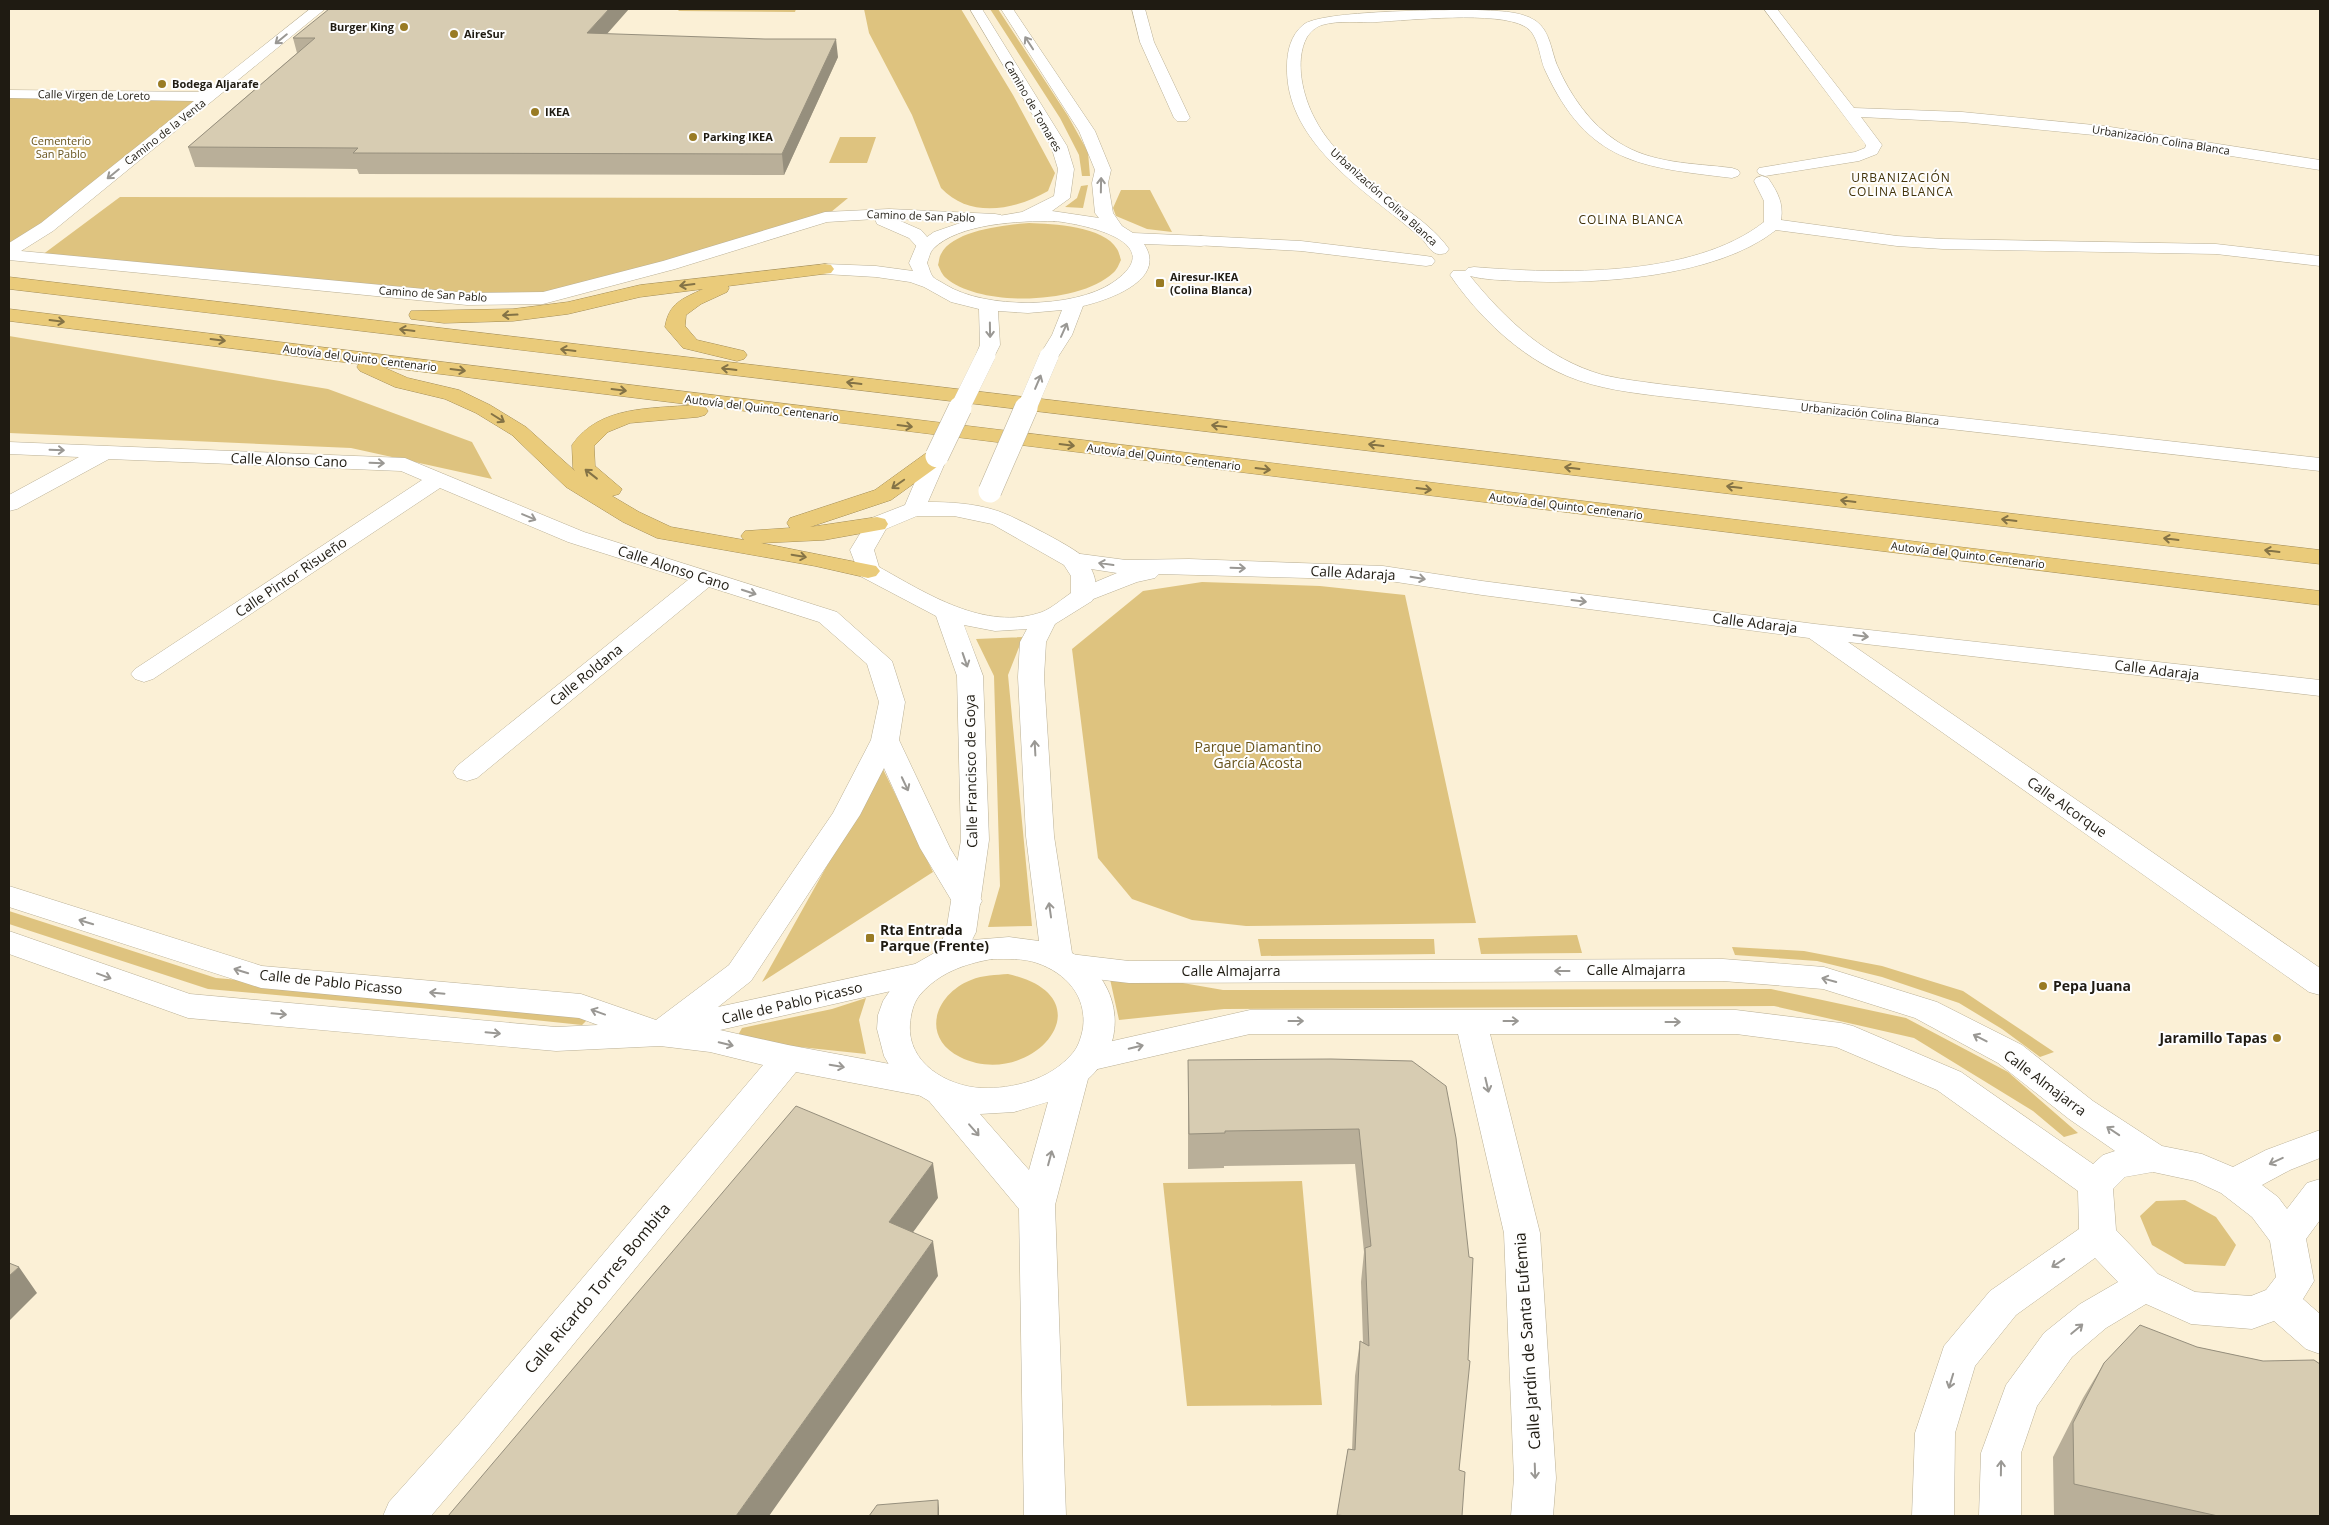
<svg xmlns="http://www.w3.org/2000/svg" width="2329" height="1525" font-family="'Open Sans',sans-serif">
  <rect width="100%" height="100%" fill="#fbf0d6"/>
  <!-- green -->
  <path fill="#dec37f" d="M680 9H796L795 12 678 11Z
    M864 9H961L1013 95 1055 173 1048 191C1015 210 970 219 941 188L912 115 869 33Z
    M990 9H998L1068 116 1088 152 1090 176H1082L1079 155 1060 118Z
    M9 94 210 97 47 227 9 251Z
    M840 137H876L867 163H829Z
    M1088 185 1083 208 1065 207 1077 198 1081 186Z
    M1121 190H1150L1172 232 1147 229 1116 216 1113 208Z
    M120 197 848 198 825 217 543 298 467 299 38 258Z
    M1029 223C1053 224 1104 226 1117 249 1119 252 1120 257 1121 260 1119 264 1117 270 1113 273 1080 304 981 308 946 278 942 275 940 269 938 265 939 262 939 257 941 254 953 230 1006 225 1029 223Z
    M9 336 328 389 472 442 492 479 351 448 9 433Z
    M1202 582 1320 586 1405 595 1476 923 1246 926 1192 920 1132 899 1098 858 1072 649 1143 591Z
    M1023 637 1008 675 1032 926 988 927 1000 886 994 676 976 639Z
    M882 767 933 872 762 982Z
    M9 911 216 978 427 996 592 1015 582 1025 420 1008 208 989 9 924Z
    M1577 935 1582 953 1481 954 1478 938Z
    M1258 939H1434L1435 954 1261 956Z
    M1732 947 1804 951 1882 966 1963 991 2054 1052 2040 1057 2002 1029 1959 1003 1882 977 1817 961 1735 955Z
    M1108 970 1223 990 1771 989 1906 1018 2008 1072 2078 1133 2064 1137 2033 1111 1914 1038 1774 1006 1224 1009 1119 1020Z
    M1008 974C1113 998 1030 1092 960 1057 920 1037 935 994 971 980 983 975 996 975 1008 974Z
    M866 998 859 1020 866 1054 752 1042 737 1037 742 1028 832 1009Z
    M1302 1181 1322 1405 1187 1406 1163 1183Z
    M2185 1200 2216 1217 2236 1245 2225 1266 2185 1264 2152 1245 2140 1216 2156 1201Z"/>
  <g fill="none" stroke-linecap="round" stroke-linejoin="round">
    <defs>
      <path id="street" d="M310 9H325L53 231 21 251 467 293 543 292 663 261 825 212 889 209 995 214 1001 215 1004 219 1001 223 995 224 896 219 921 230 935 246 932 250H920L909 238 877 224 875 219 827 222 675 269 543 304 467 305 9 260V243L41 223 194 101 9 98V90L205 92Z
        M1132 9H1145L1154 42 1190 118 1187 121H1177L1174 118 1140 42Z
        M1764 9H1777L1854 108 1962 112 2104 126 2320 160V170L2104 136 1962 122 1861 117 1882 145 1877 154 1859 161 1765 176 1759 174 1757 171 1759 168 1855 152 1865 148 1866 145Z
        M1476 10C1494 11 1520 10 1536 21 1550 31 1551 50 1557 65 1570 95 1590 124 1618 142 1652 164 1693 163 1732 168L1738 170 1740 173 1738 176 1732 178C1641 167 1588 164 1545 70 1539 57 1539 33 1524 26 1497 11 1410 20 1377 22 1359 23 1339 20 1322 25 1316 27 1311 31 1307 37 1294 61 1303 97 1315 119 1334 156 1372 182 1403 207 1420 219 1437 232 1449 249L1446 253C1442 254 1439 255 1435 253 1429 250 1425 241 1420 237 1414 232 1408 227 1402 222 1353 183 1285 136 1287 66 1287 51 1291 35 1303 25 1320 10 1447 10 1476 10Z
        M1762 176 1768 178C1777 191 1784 203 1781 220L1897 236 1943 239 2216 244 2320 256V266L2216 254 1943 249 1897 246 1776 230C1716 278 1593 285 1519 281 1503 280 1485 280 1470 276 1506 320 1547 359 1603 375 1624 380 1646 382 1667 385L2320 458V471L1667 397C1633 393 1598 389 1567 376 1519 356 1479 317 1450 275L1453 271H1465L1468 268 1474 267C1559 274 1693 278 1764 222V201L1754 181 1756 178Z
        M1201 236 1301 241 1426 256 1432 257 1435 261 1432 265 1426 266 1301 251 1195 245 1192 241 1195 237Z
        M9 442 405 458 584 532 837 612 892 661 905 702 899 740 950 848 982 901 978 908 967 911 956 908 920 848 884 768 860 815 751 981 718 1007 924 962 935 965 940 973 935 981 720 1030 788 1045 922 1070 934 1074 939 1083 934 1092 922 1096 796 1072 487 1450 431 1516H383L389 1502 459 1424 763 1065 710 1052 660 1046 556 1051 188 1018 9 954V931L190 994 556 1027 598 1025 579 1018 261 988 9 907V886L262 966 581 994 656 1020 729 965 833 813 871 740 879 702 867 664 819 622 709 587 477 778 467 781 457 778 453 772 457 766 688 580 568 542 440 488 153 679 144 682 135 679 131 674 135 669 422 480 401 471 109 459 17 509 9 511V495L79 457 9 454Z
        M1073 553 1126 560 1189 559 1383 566 1482 581 1815 624 2320 680V696L1848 642 2320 968V995L2309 992 1809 638 1482 595 1383 580 1159 574 1155 578 1137 582 1083 603 1074 601 1071 596 1074 591 1117 573 1065 565 1061 560 1065 555Z
        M1070 954 1129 961 1723 959 1824 967 1937 1002 2022 1045 2093 1101 2162 1146 2202 1154 2233 1167 2266 1150 2320 1130V1158L2290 1170 2262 1185 2278 1197 2287 1209 2307 1183 2320 1179V1220L2306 1239 2314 1281 2303 1299 2320 1314V1354L2306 1349 2274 1321 2252 1329 2191 1324 2146 1304 2106 1328 2072 1357 2037 1406 2021 1453V1516H1979L1981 1453 2006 1385 2044 1333 2080 1304 2118 1282 2095 1258 2016 1315 1975 1366 1955 1433 1954 1516H1912L1915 1433 1944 1346 1990 1291 2079 1229 2078 1191 1937 1090 1836 1047 1736 1034H1490L1540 1233 1556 1478 1553 1516H1511L1514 1478 1504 1233 1458 1034H1250L1089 1071 1077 1067 1072 1058 1077 1049 1250 1010H1736L1841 1023 1853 1026 1961 1072 2093 1164 2103 1155 2115 1151 2069 1119 1998 1063 1915 1018 1823 989 1723 981 1129 983 1070 976 1059 973 1054 965 1059 957ZM2153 1172 2195 1181 2221 1193 2252 1217 2270 1241 2276 1277 2266 1290 2251 1296 2195 1292 2158 1274 2116 1230 2113 1189 2125 1177Z"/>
      <path id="secondary" d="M970 9H982L1067 146 1074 169 1070 198 1052 211 1099 218 1095 213 1092 183 1095 170 1079 131 1001 9H1013L1095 131 1111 170 1108 183 1113 213 1122 226 1133 233 1201 236 1207 237 1210 241 1207 245 1201 246 1144 244C1168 280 1108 300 1083 306L1072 335 1056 360 1049 362 1042 360 1039 356 1052 335 1062 310 1028 313 998 311 1000 345 993 359 986 361 979 359 976 355 980 345 979 309 951 302 924 287 910 282 876 277 825 274 819 273 816 269 819 265 825 264 876 266 913 271 909 263 917 244 934 232 963 222 1022 212 1054 196 1058 169 1051 146ZM1054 221C1085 224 1172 243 1112 283 1073 309 985 309 946 285 942 282 936 280 933 277 930 273 929 267 927 263 929 258 930 252 933 249 959 223 1019 221 1054 221Z
        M937 449 945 451 948 456 928 502C954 502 984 504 1008 515 1020 520 1075 548 1082 556 1093 567 1101 587 1092 601L1055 624 1046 642 1044 677 1054 836 1072 953C1121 979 1130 1042 1088 1079L1055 1205 1066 1516H1024L1019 1209 929 1101 907 1088 896 1077 884 1056 877 1029 878 1015 883 1001 897 980 915 964 936 952 946 932 961 840 957 676 936 616 860 576 850 550 869 519 905 505 926 456 929 451ZM917 516H954L992 524 1064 565 1071 576V593C1062 599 1052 608 1042 612 985 632 926 593 879 567L874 550 886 529ZM964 625 995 631 1027 629 1020 642 1018 677 1026 836 1039 941 1009 937 972 940 976 932 989 840 983 676ZM992 959C1007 959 1023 958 1037 963 1066 973 1087 996 1083 1028 1081 1038 1078 1048 1071 1055 1049 1080 1013 1089 981 1088 947 1086 907 1063 910 1024 911 1014 913 1004 919 996 938 973 964 964 992 959ZM1048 1102 1029 1170 980 1114 1014 1112Z"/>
      <path id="highway" d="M825 264 831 265 834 269 831 273 728 286 729 288 727 292 701 304 686 315 685 326 697 340 744 351 747 355 744 359 737 361 683 348 665 327C669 303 682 299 703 289L640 297 568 314 513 321 444 323 411 319 409 315 411 311 513 309 568 302 640 285Z
        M9 277 2320 550V564L9 289Z
        M9 309 2320 591V605L704 406 708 411 705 415 698 417 630 423 608 432 594 446 595 466 622 489 619 494 612 496 639 512 671 527 744 540 741 536 745 531 790 528 787 523 790 518 875 490 929 451 937 449 945 451 948 456 945 461 891 500 810 527 877 517 885 519 888 524 885 529 824 540 761 543 876 566 880 571 876 576 868 578 815 566 657 538 623 522 566 487 512 435 476 413 445 399 395 387 360 371 357 367 359 364 9 321ZM383 367 694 405C651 409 600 405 572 445L573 468 575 471 526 427 490 405 459 390 408 378Z"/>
    </defs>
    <!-- street casing -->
    <use href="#street" stroke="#bab096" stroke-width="1"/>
    <!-- secondary casing -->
    <use href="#secondary" stroke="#bab096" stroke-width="1"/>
    <!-- highway casing -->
    <use href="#highway" stroke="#a38d56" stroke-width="1"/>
    <!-- street -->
    <use href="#street" fill="#fff" fill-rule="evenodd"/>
    <!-- secondary -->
    <use href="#secondary" fill="#fff" fill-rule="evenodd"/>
    <!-- highway -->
    <use href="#highway" fill="#eacb7a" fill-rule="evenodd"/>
    <defs>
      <path id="secondary-bridge-far1" d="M959 410 986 355
        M1026 410 1049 356"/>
      <path id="secondary-bridge" d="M937 456 960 408
        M990 491 1026 408"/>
    </defs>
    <!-- secondary-bridge-far1 casing -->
    <use href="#secondary-bridge-far1" stroke="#bab096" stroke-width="19" stroke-linecap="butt"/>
    <!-- secondary-bridge casing -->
    <use href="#secondary-bridge" stroke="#bab096" stroke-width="24" stroke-linecap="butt"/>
    <!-- secondary-bridge-far1 -->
    <use href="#secondary-bridge-far1" stroke="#fff" stroke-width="19"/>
    <!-- secondary-bridge -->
    <use href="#secondary-bridge" stroke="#fff" stroke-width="23"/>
  </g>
  <!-- wall -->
  <path fill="#b9af99" d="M607 34 838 57 784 175 359 174 357 169 195 167 188 147 297 53 293 38Z
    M1188 1060 1412 1061 1459 1470 1462 1516H1337L1348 1449 1352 1450 1355 1376 1360 1341 1363 1343 1361 1282 1364 1252 1355 1164 1224 1166V1168L1188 1169Z
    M2197 1347 2263 1361 2320 1516H2054L2053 1457 2083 1398 2104 1363Z"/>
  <!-- shaded-wall -->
  <path fill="#968f7d" d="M609 9H629L591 52 587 33Z
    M836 39 838 57 784 175 782 154Z
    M933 1163 938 1198 895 1257 889 1222Z
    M933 1241 938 1276 769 1516H736Z
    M19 1267 37 1293 9 1321V1276Z
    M938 1500 939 1508V1516H938Z"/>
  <!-- building -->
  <path fill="#d7ccb2" stroke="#968f7d" d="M329 9H609L587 33 765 39H836L782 154 353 153 358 148 188 147 315 38H293Z
    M1331 1059 1412 1061 1446 1086 1456 1138 1469 1257 1473 1258 1468 1360 1470 1361 1459 1470 1465 1472 1462 1516H1347L1337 1515 1348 1449 1355 1450 1360 1341 1369 1346 1365 1248 1371 1246 1359 1129 1225 1131V1133L1189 1134 1188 1060Z
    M796 1106 933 1163 889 1222 933 1241 736 1516H448Z
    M9 1263 19 1267 9 1276Z
    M2140 1325 2197 1347 2263 1361 2314 1360 2320 1364V1516H2218L2074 1484 2073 1423 2104 1363Z
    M938 1500V1516H869L877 1505Z"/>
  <!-- one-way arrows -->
  <defs><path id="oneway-shaft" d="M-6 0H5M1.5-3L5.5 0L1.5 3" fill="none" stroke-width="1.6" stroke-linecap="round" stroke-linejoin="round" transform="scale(1.25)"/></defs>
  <g stroke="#9a9894">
    <use href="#oneway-shaft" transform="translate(281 39) rotate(141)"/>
    <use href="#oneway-shaft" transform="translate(1029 43) rotate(-123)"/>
    <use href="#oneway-shaft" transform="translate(113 174) rotate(141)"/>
    <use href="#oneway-shaft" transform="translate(1101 185) rotate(-89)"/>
    <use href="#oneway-shaft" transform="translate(990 330) rotate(89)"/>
    <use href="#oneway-shaft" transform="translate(1064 330) rotate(-66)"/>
    <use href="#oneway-shaft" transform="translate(1038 382) rotate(-67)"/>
    <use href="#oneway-shaft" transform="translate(57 450) rotate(2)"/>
    <use href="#oneway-shaft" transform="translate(377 463) rotate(2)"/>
    <use href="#oneway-shaft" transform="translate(529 517) rotate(23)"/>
    <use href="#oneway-shaft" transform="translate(1106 564) rotate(-172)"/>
    <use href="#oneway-shaft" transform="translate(1238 568) rotate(2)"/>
    <use href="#oneway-shaft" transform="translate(1418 578) rotate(9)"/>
    <use href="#oneway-shaft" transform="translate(749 592) rotate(18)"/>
    <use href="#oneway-shaft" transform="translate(1579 601) rotate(7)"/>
    <use href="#oneway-shaft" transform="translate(1861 636) rotate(7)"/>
    <use href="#oneway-shaft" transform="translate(965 660) rotate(71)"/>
    <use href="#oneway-shaft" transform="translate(1035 748) rotate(-93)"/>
    <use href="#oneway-shaft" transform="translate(905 784) rotate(65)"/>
    <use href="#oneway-shaft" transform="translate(1050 910) rotate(-98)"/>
    <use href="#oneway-shaft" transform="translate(86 922) rotate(-163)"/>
    <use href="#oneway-shaft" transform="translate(241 971) rotate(-163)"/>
    <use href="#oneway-shaft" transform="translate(1562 971) rotate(180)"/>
    <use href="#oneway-shaft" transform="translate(104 976) rotate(20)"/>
    <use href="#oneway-shaft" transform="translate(1829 980) rotate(-165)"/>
    <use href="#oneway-shaft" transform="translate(437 993) rotate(-175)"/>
    <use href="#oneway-shaft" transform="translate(598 1012) rotate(-160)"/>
    <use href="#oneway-shaft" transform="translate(279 1014) rotate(5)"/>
    <use href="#oneway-shaft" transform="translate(1296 1021)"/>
    <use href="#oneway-shaft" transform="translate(1511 1021)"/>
    <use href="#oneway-shaft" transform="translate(1673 1022)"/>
    <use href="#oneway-shaft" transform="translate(493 1033) rotate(5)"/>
    <use href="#oneway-shaft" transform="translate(1980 1038) rotate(-153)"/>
    <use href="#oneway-shaft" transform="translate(726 1044) rotate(13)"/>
    <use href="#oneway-shaft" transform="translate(1136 1047) rotate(-13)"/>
    <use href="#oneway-shaft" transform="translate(837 1066) rotate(10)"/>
    <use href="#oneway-shaft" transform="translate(1487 1085) rotate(77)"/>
    <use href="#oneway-shaft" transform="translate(974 1130) rotate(49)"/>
    <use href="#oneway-shaft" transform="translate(2113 1131) rotate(-146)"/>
    <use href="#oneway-shaft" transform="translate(1050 1158) rotate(-75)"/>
    <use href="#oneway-shaft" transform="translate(2276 1161) rotate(155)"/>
    <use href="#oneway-shaft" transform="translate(2058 1263) rotate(146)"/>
    <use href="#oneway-shaft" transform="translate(2077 1329) rotate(-40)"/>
    <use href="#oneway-shaft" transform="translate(1951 1381) rotate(107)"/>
    <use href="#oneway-shaft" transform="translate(2001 1468) rotate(-89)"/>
    <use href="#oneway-shaft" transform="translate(1535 1471) rotate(88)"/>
  </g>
  <g stroke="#847346">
    <use href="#oneway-shaft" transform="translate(687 285) rotate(173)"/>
    <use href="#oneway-shaft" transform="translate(510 315) rotate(177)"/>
    <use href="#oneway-shaft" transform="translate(57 321) rotate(7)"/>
    <use href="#oneway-shaft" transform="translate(407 330) rotate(-173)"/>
    <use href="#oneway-shaft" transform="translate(218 340) rotate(7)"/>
    <use href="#oneway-shaft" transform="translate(568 350) rotate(-173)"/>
    <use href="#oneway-shaft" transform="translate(729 369) rotate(-173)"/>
    <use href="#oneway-shaft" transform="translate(458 370) rotate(7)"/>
    <use href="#oneway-shaft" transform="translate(854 383) rotate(-173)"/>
    <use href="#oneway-shaft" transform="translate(619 390) rotate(7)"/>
    <use href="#oneway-shaft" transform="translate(498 418) rotate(32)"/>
    <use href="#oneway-shaft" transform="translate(905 426) rotate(7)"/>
    <use href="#oneway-shaft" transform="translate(1219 426) rotate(-173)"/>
    <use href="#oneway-shaft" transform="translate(1067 445) rotate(7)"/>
    <use href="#oneway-shaft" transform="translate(1376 445) rotate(-173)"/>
    <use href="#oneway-shaft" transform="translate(1572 468) rotate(-173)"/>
    <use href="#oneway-shaft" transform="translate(1263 469) rotate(7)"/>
    <use href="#oneway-shaft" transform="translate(591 474) rotate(-142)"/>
    <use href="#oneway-shaft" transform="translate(898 484) rotate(145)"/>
    <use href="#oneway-shaft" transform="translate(1734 487) rotate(-173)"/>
    <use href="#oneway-shaft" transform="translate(1424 489) rotate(7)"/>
    <use href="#oneway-shaft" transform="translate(1848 501) rotate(-173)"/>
    <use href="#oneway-shaft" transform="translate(2009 520) rotate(-173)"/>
    <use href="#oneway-shaft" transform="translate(2171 539) rotate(-173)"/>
    <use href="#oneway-shaft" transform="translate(2272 551) rotate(-173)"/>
    <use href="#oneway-shaft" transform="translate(799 556) rotate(10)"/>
  </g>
  <!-- markers -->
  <g fill="#997b24" stroke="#fefefe" stroke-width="2">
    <circle cx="404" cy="27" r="5"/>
    <circle cx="454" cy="34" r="5"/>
    <circle cx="162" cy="84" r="5"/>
    <circle cx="535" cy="112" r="5"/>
    <circle cx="693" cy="137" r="5"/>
    <rect x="1155" y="278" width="10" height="10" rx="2.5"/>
    <rect x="865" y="933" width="10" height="10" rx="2.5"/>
    <circle cx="2043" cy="986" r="5"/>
    <circle cx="2277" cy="1038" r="5"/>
  </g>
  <g text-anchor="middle" stroke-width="4" stroke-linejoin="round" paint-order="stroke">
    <!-- far-poi labels -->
    <g font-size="11" font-weight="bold" fill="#1f1b12" stroke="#fefefe" text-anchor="start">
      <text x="394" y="31" text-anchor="end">Burger King</text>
      <text x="464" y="38">AireSur</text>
      <text x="172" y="88">Bodega Aljarafe</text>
      <text x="545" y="116">IKEA</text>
      <text x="703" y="141">Parking IKEA</text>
      <text x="1170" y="281">Airesur-IKEA<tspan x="1170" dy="13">(Colina Blanca)</tspan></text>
    </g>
    <!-- far-street labels -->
    <g font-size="11" fill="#1f1b12" stroke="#fefefe">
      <text transform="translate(94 95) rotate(1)" y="4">Calle Virgen de Loreto</text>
      <text transform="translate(1033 106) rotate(60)" y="4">Camino de Tomares</text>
      <text transform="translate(165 132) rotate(-38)" y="4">Camino de la Venta</text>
      <text transform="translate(2161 140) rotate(9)" y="4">Urbanización Colina Blanca</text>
      <text transform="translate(1384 197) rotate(42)" y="4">Urbanización Colina Blanca</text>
      <text transform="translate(921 216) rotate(2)" y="4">Camino de San Pablo</text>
      <text transform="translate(433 294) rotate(4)" y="4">Camino de San Pablo</text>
      <text transform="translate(360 358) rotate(7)" y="4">Autovía del Quinto Centenario</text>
      <text transform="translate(762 408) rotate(7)" y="4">Autovía del Quinto Centenario</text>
      <text transform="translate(1870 414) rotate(6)" y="4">Urbanización Colina Blanca</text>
      <text transform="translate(1164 457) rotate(7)" y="4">Autovía del Quinto Centenario</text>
      <text transform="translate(1566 506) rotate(7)" y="4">Autovía del Quinto Centenario</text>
      <text transform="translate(1968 555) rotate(7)" y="4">Autovía del Quinto Centenario</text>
    </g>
    <!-- far-park labels -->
    <g font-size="11" fill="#68541d" stroke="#fefefe">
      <text x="61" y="145">Cementerio<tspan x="61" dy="13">San Pablo</tspan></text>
    </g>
    <!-- far-neighbourhood labels -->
    <g font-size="12" letter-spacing="1" fill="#423309" stroke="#fefefe">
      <text x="1901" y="182">URBANIZACIÓN<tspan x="1901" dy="14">COLINA BLANCA</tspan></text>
      <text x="1631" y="224">COLINA BLANCA</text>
    </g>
    <!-- street labels -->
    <g font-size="14" fill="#1f1b12" stroke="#fefefe">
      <text transform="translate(289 460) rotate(2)" y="5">Calle Alonso Cano</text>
      <text transform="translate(674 568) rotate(18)" y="5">Calle Alonso Cano</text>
      <text transform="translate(1353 573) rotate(3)" y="5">Calle Adaraja</text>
      <text transform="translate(291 577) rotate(-34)" y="5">Calle Pintor Risueño</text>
      <text transform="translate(1755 623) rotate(7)" y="5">Calle Adaraja</text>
      <text transform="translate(2157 670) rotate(7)" y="5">Calle Adaraja</text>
      <text transform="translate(586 675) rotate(-39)" y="5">Calle Roldana</text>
      <text transform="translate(971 771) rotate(-91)" y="5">Calle Francisco de Goya</text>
      <text transform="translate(2067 807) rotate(35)" y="5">Calle Alcorque</text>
      <text x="1636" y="975">Calle Almajarra</text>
      <text x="1231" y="976">Calle Almajarra</text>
      <text transform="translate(331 982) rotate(6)" y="5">Calle de Pablo Picasso</text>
      <text transform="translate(792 1003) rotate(-13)" y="5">Calle de Pablo Picasso</text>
      <text transform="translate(2045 1083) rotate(37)" y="5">Calle Almajarra</text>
    </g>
    <!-- park labels -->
    <g font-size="14" fill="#68541d" stroke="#fefefe">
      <text x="1258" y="752">Parque Diamantino<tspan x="1258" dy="16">García Acosta</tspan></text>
    </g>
    <!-- poi labels -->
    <g font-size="14" font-weight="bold" fill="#1f1b12" stroke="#fefefe" text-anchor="start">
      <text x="880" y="935">Rta Entrada<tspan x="880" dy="16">Parque (Frente)</tspan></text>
      <text x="2053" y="991">Pepa Juana</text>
      <text x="2267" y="1043" text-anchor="end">Jaramillo Tapas</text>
    </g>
    <!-- near-street labels -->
    <g font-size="16" fill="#1f1b12" stroke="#fefefe">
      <text transform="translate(597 1288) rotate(-50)" y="6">Calle Ricardo Torres Bombita</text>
      <text transform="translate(1527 1341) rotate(-94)" y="6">Calle Jardín de Santa Eufemia</text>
    </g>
  </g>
  <!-- border -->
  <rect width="2329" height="1525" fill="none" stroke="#1f1b12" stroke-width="20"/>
</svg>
